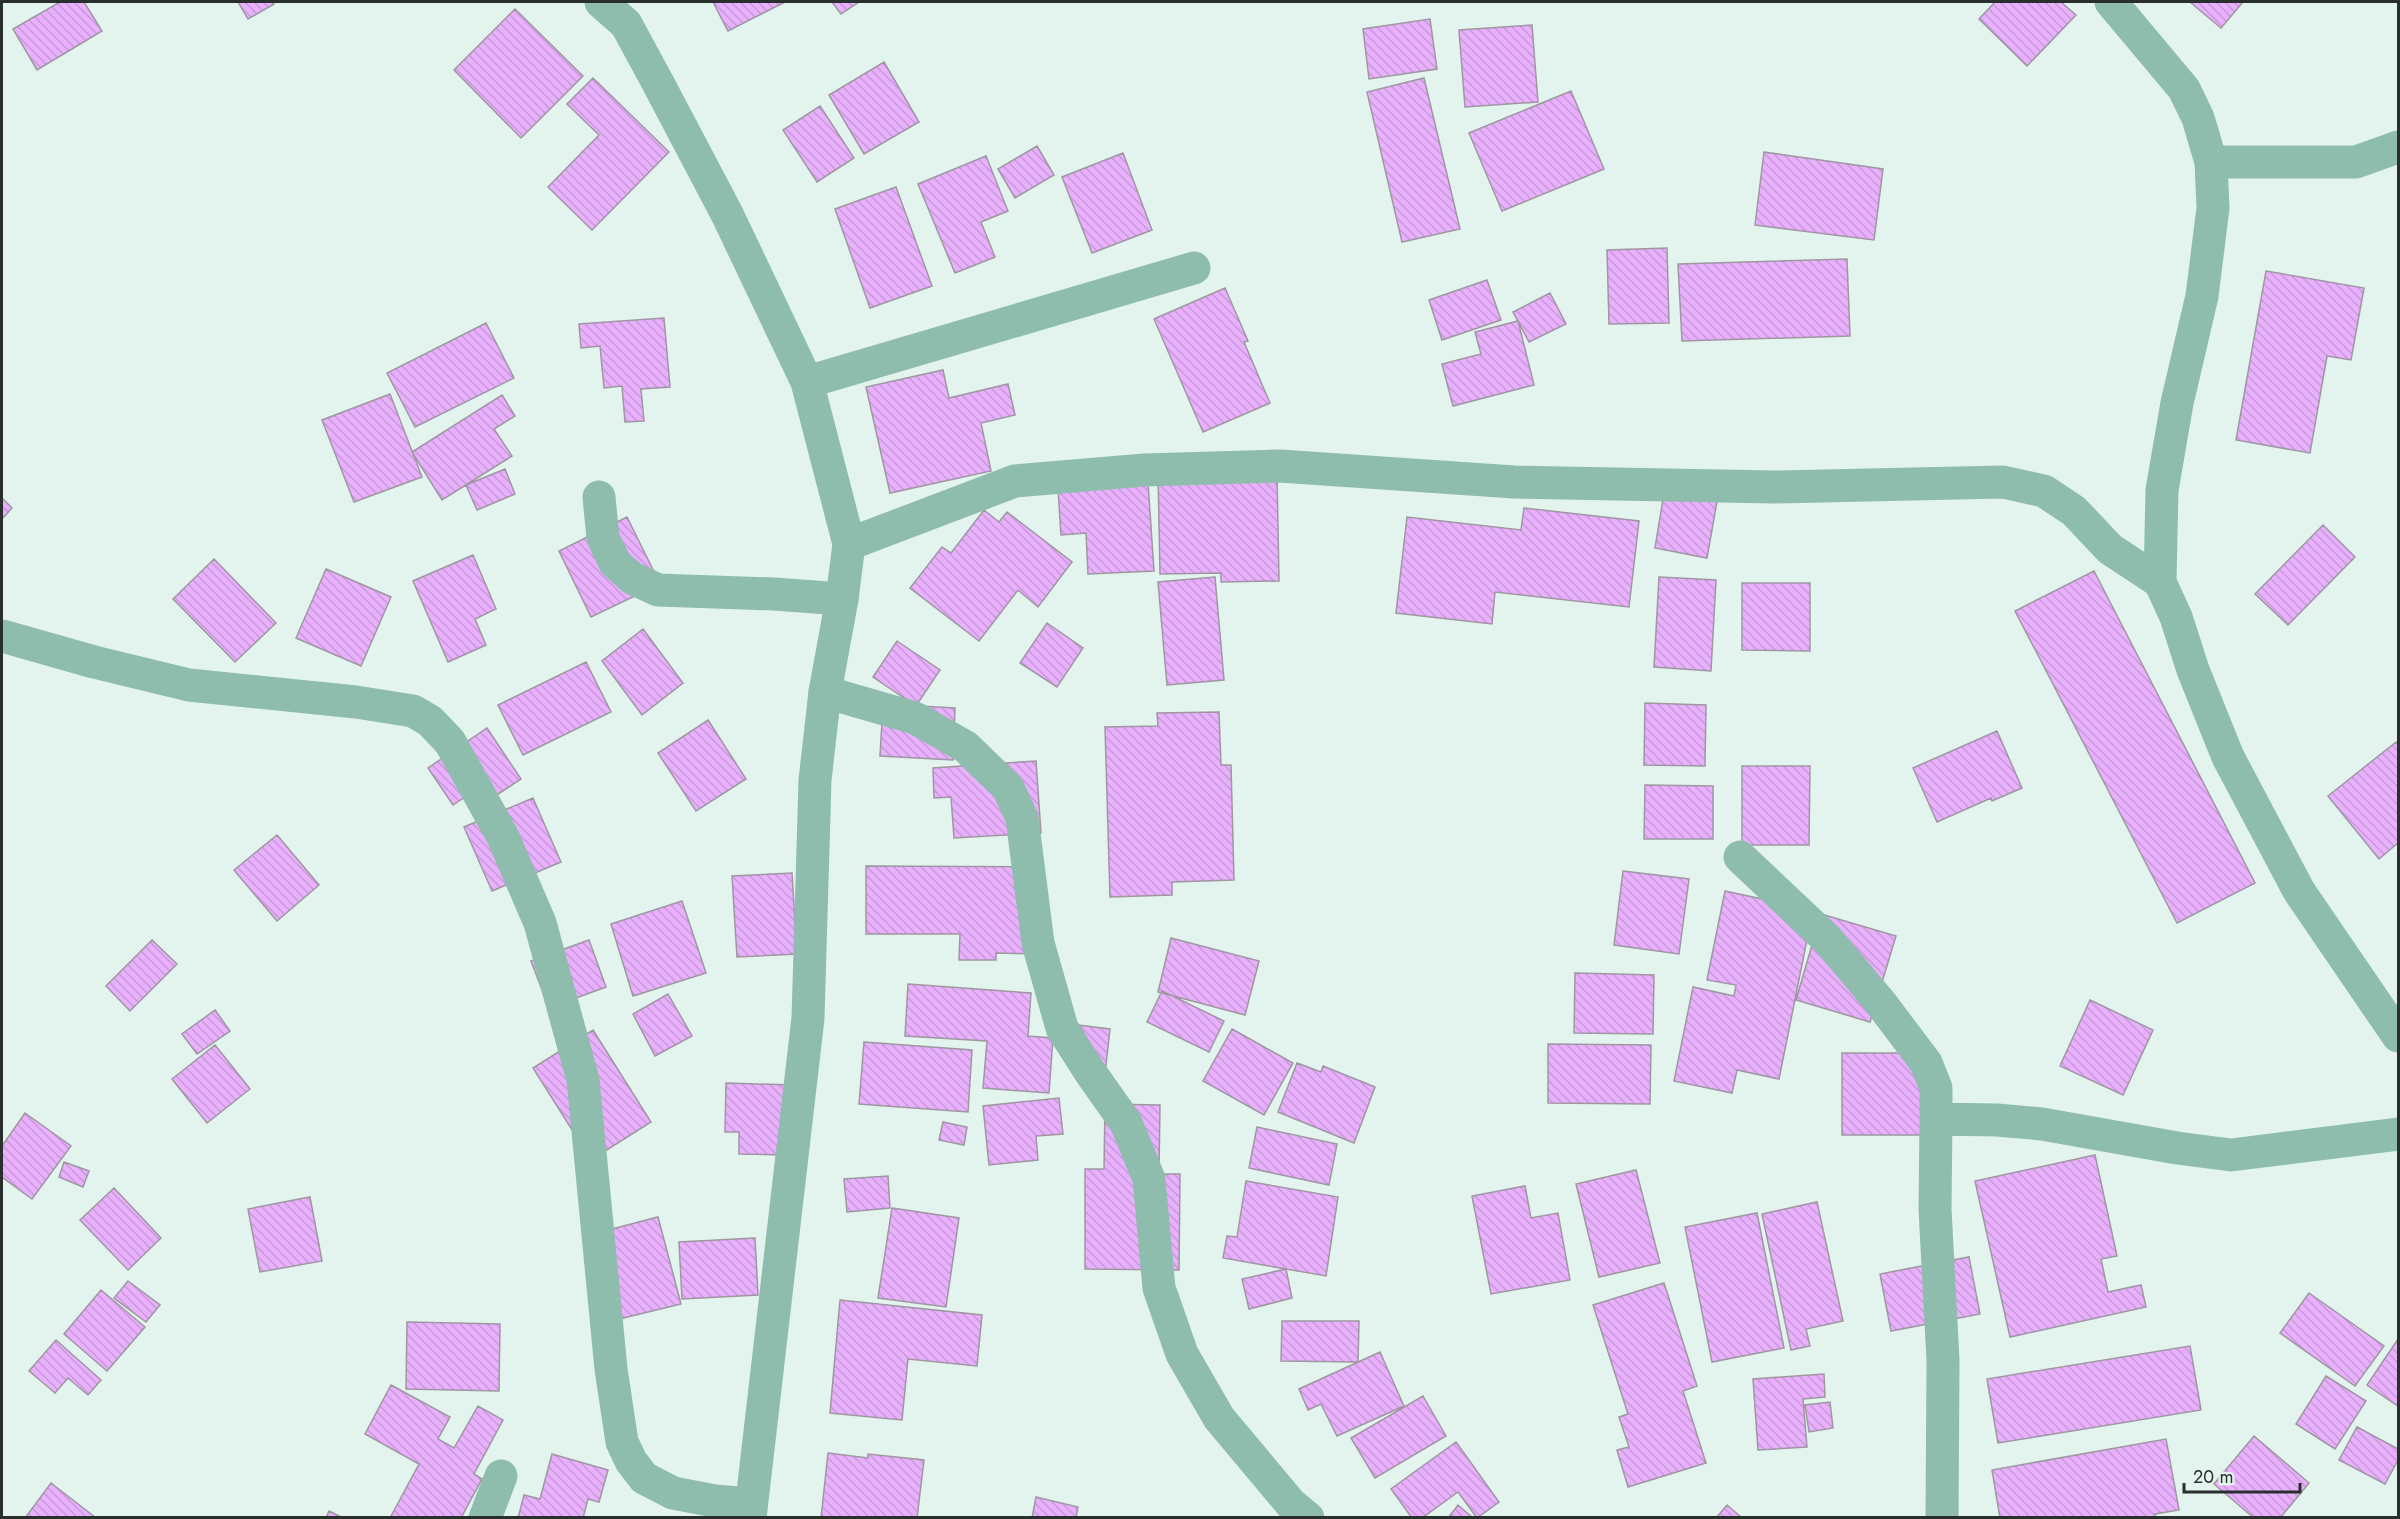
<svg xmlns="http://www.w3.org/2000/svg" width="2400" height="1519" font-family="Jost,sans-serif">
  <defs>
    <pattern id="building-back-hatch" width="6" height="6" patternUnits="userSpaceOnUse" patternTransform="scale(1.5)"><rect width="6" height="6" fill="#e9b1fd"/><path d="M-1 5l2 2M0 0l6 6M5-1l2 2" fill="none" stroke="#c899d9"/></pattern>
  </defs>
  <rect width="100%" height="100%" fill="#e3f4ee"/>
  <!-- building -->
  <path fill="url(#building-back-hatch)" stroke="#9e96a1" stroke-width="1.5" d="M60 2H84L102 31 37 70 13 29Z
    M238 2H272L274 4 248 19Z
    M713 2H785L728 31Z
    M832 2H859L841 14Z
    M1995 2H2061L2076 15 2027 66 1979 19Z
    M2190 2H2243L2221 28Z
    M515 9 583 76 521 138 454 70Z
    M1430 19 1437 69 1369 79 1363 29Z
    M1532 25 1538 102 1465 107 1459 30Z
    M884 62 919 122 864 154 829 95Z
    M593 78 669 152 592 230 548 187 599 135 567 104Z
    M1424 78 1460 229 1402 242 1367 92Z
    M1571 91 1604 169 1502 211 1469 133Z
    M820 106 854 158 817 182 783 130Z
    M1037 146 1054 175 1015 198 998 169Z
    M1764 152 1883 169 1874 240 1755 225Z
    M1123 153 1152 230 1092 253 1062 177Z
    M986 156 1008 211 981 222 995 257 955 273 918 184Z
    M896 187 932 286 870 308 835 209Z
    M1667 248 1669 323 1609 324 1607 250Z
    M1847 259 1850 336 1682 341 1678 264Z
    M2266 271 2364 288 2351 360 2327 356 2310 453 2236 440Z
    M1487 280 1501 320 1442 340 1429 300Z
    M1225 288 1248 341 1244 342 1270 403 1203 432 1154 319Z
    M1550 293 1566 324 1529 342 1513 312Z
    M664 318 670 387 641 389 644 421 625 422 622 386 604 388 600 346 581 348 579 324Z
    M1518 321 1534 385 1453 406 1442 364 1481 354 1475 332Z
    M486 323 514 378 415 427 387 373Z
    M943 370 949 398 1008 384 1015 415 981 423 991 471 890 493 866 387Z
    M390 394 422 477 354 502 322 420Z
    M502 395 515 416 494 429 512 456 442 500 412 452Z
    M1147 468 1154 571 1088 574 1086 533 1061 535 1057 473Z
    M505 469 515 494 477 510 466 485Z
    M1277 473 1279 581 1221 582V573L1160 574 1158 474Z
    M1666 481 1719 490 1707 558 1655 548Z
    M2 498 12 508 2 519Z
    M1524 508 1639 521 1629 607 1495 592 1492 624 1396 613 1407 517 1521 530Z
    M984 510 999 522 1007 512 1072 562 1038 607 1018 590 979 641 910 588 942 547 951 553Z
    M627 517 660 584 591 617 559 551Z
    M2323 525 2355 557 2288 625 2255 594Z
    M473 555 496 609 475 619 486 645 448 662 413 581Z
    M214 559 276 623 235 662 173 599Z
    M326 569 391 597 361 666 296 638Z
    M2094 571 2255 883 2177 923 2015 611Z
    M1215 577 1224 680 1167 685 1158 582Z
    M1659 577 1716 580 1711 671 1654 667Z
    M1742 583H1810V651L1742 650Z
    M1047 623 1083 648 1057 687 1020 663Z
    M643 629 683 683 642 715 602 661Z
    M897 641 940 670 916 706 873 677Z
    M586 662 611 712 523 755 498 705Z
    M1645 703 1706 705 1705 766 1644 765Z
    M883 704 955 708 953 760 880 756Z
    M1219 712 1221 765H1231L1234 880 1172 882V895L1110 897 1105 727 1158 726 1157 713Z
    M708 720 746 779 696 811 658 753Z
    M487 728 521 779 483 804 474 791 453 805 428 768Z
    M1997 731 2022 788 1992 801 1991 798 1937 822 1913 768Z
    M2396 742 2398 745V843L2379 859 2328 796Z
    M1036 761 1041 833 954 838 951 797 934 798 933 768Z
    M1742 766H1810L1809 845H1742Z
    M1645 785 1713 786V839H1644Z
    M533 798 561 862 492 891 464 827Z
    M277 835 319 885 277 921 234 870Z
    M866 866 1043 867V954L996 953V960H959L960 934H866Z
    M1623 871 1689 879 1679 954 1614 945Z
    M792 873 797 954 737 957 732 876Z
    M1725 891 1813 910 1779 1079 1737 1070 1732 1093 1674 1081 1693 987 1734 996 1736 985 1707 980Z
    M682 901 706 973 633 996 611 924Z
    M1821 914 1896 936 1870 1022 1796 1000Z
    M1171 938 1259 961 1245 1015 1158 992Z
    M152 940 177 964 130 1011 106 986Z
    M589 940 606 987 549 1008 531 961Z
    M1575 973 1654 975 1653 1034 1574 1033Z
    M908 984 1031 993 1028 1036 1053 1038 1049 1093 983 1088 987 1041 905 1036Z
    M1162 991 1224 1021 1209 1052 1147 1022Z
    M668 994 692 1036 655 1056 633 1014Z
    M2090 1000 2153 1030 2123 1095 2060 1066Z
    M215 1010 230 1031 197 1054 182 1034Z
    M1078 1025 1110 1029 1105 1074Z
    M1232 1029 1293 1063 1264 1115 1203 1081Z
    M593 1030 651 1122 591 1160 533 1068Z
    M864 1042 972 1050 968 1112 859 1104Z
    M1548 1044 1651 1045 1650 1104 1548 1103Z
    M215 1045 250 1089 207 1123 172 1079Z
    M1842 1053H1925L1926 1135H1842Z
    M1297 1063 1321 1072 1323 1066 1375 1087 1354 1143 1278 1112Z
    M726 1083 791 1085 790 1155 739 1154V1132H725Z
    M1059 1098 1063 1134 1036 1136 1038 1160 989 1165 983 1106Z
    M1105 1104 1160 1105 1159 1174H1180L1179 1270 1085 1269V1169H1104Z
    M25 1113 71 1146 32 1199 2 1177V1146Z
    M943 1122 967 1127 964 1145 939 1140Z
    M1257 1127 1337 1144 1329 1185 1249 1168Z
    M2095 1155 2117 1256 2101 1259 2108 1292 2141 1285 2146 1307 2010 1337 1975 1181Z
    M64 1162 89 1171 83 1187 59 1177Z
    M1636 1170 1660 1263 1599 1277 1576 1184Z
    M888 1176 890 1208 847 1212 844 1179Z
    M1246 1181 1338 1197 1326 1276 1223 1258 1227 1236 1237 1237Z
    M1525 1186 1531 1218 1558 1213 1570 1280 1491 1294 1472 1196Z
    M114 1188 161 1238 128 1270 80 1220Z
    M310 1197 322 1261 260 1272 248 1209Z
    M1817 1202 1843 1321 1806 1329 1810 1346 1791 1350 1762 1214Z
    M892 1208 959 1218 946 1307 878 1298Z
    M1757 1213 1784 1348 1712 1362 1685 1227Z
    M658 1217 681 1304 611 1321 589 1235Z
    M755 1238 758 1295 682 1299 679 1242Z
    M1969 1257 1980 1314 1891 1331 1880 1274Z
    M1286 1269 1292 1298 1249 1309 1242 1279Z
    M128 1281 160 1305 146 1322 114 1298Z
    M1664 1283 1697 1386 1683 1391 1706 1463 1628 1487 1617 1450 1629 1447 1619 1417 1628 1414 1593 1305Z
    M101 1290 145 1327 107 1371 64 1334Z
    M2309 1293 2384 1346 2355 1386 2280 1333Z
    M840 1300 982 1315 977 1366 908 1359 902 1420 830 1413Z
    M1282 1321H1359L1358 1362 1281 1361Z
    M407 1322 500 1324 499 1391 406 1389Z
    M2398 1339V1406L2367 1385Z
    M56 1340 101 1380 88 1395 68 1378 55 1393 29 1371Z
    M2190 1346 2201 1410 1998 1443 1987 1379Z
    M1380 1352 1404 1406 1337 1436 1321 1404 1308 1410 1299 1389Z
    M1824 1374 1825 1397 1803 1399 1807 1447 1758 1450 1753 1379Z
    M2326 1376 2366 1401 2335 1449 2296 1424Z
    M391 1385 450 1417 438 1439 454 1448 478 1406 503 1420 474 1474 482 1479 461 1518H390L419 1464 365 1434Z
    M1423 1396 1446 1436 1375 1478 1351 1438Z
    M1830 1402 1833 1428 1809 1432 1805 1405Z
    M2357 1427 2398 1449V1460L2385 1484 2339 1460Z
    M2254 1436 2309 1483 2280 1518H2254L2214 1484Z
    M2166 1439 2179 1510 2155 1514V1518H2000L1992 1470Z
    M1456 1442 1499 1502 1477 1518 1458 1492 1422 1518H1412L1391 1489Z
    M828 1453 868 1458V1454L924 1460 917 1518H821Z
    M552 1454 608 1470 599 1502 588 1499 583 1518H518L524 1495 540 1499Z
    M51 1483 96 1518H25Z
    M1036 1497 1078 1507 1076 1518H1032Z
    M1458 1505 1473 1518H1448Z
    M1727 1505 1742 1518H1716Z
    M329 1511 343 1518H326Z"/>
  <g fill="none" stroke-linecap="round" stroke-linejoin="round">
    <!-- minor -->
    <path stroke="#8ebdae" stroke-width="33" d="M601 2 626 24 658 83 727 214 807 382 849 544
      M2211 162H2356L2398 147
      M807 382 1194 268
      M599 497 603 538 615 563 632 578 658 590 774 594 842 599
      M2 636 94 662 189 685 356 702 413 711 430 721 450 742 503 837 540 923 583 1080 611 1369 622 1442 631 1461 644 1478 673 1493 715 1501 751 1504
      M825 692 915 718 966 747 1008 788 1022 818 1038 943 1062 1028 1090 1072 1126 1123 1149 1179 1159 1288 1182 1354 1219 1418 1291 1504 1308 1518
      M1740 857 1828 940 1880 1002 1926 1063 1936 1088V1119L1997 1120 2042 1124 2177 1148 2231 1155 2398 1134
      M1936 1119 1935 1209 1943 1360 1942 1518
      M485 1518 501 1476"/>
    <!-- tertiary -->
    <path stroke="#8ebdae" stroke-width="33" d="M2111 2 2184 89 2198 118 2211 162 2213 208 2202 296 2177 403 2162 490 2160 582
      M750 1518 808 1018 815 780 825 692 842 599 849 544 1015 481 1144 470 1280 466 1514 482 1774 487 2003 482 2044 491 2074 511 2110 549 2160 582 2176 617 2193 670 2228 757 2299 891 2398 1036"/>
  </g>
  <!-- border -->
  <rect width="2400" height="1519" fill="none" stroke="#292f2d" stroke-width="6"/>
  <!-- scale -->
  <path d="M2184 1483v9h116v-9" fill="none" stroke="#292f2d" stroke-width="3"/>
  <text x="2193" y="1483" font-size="18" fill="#292f2d" stroke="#e3f4ee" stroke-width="4.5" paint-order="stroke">20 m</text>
</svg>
